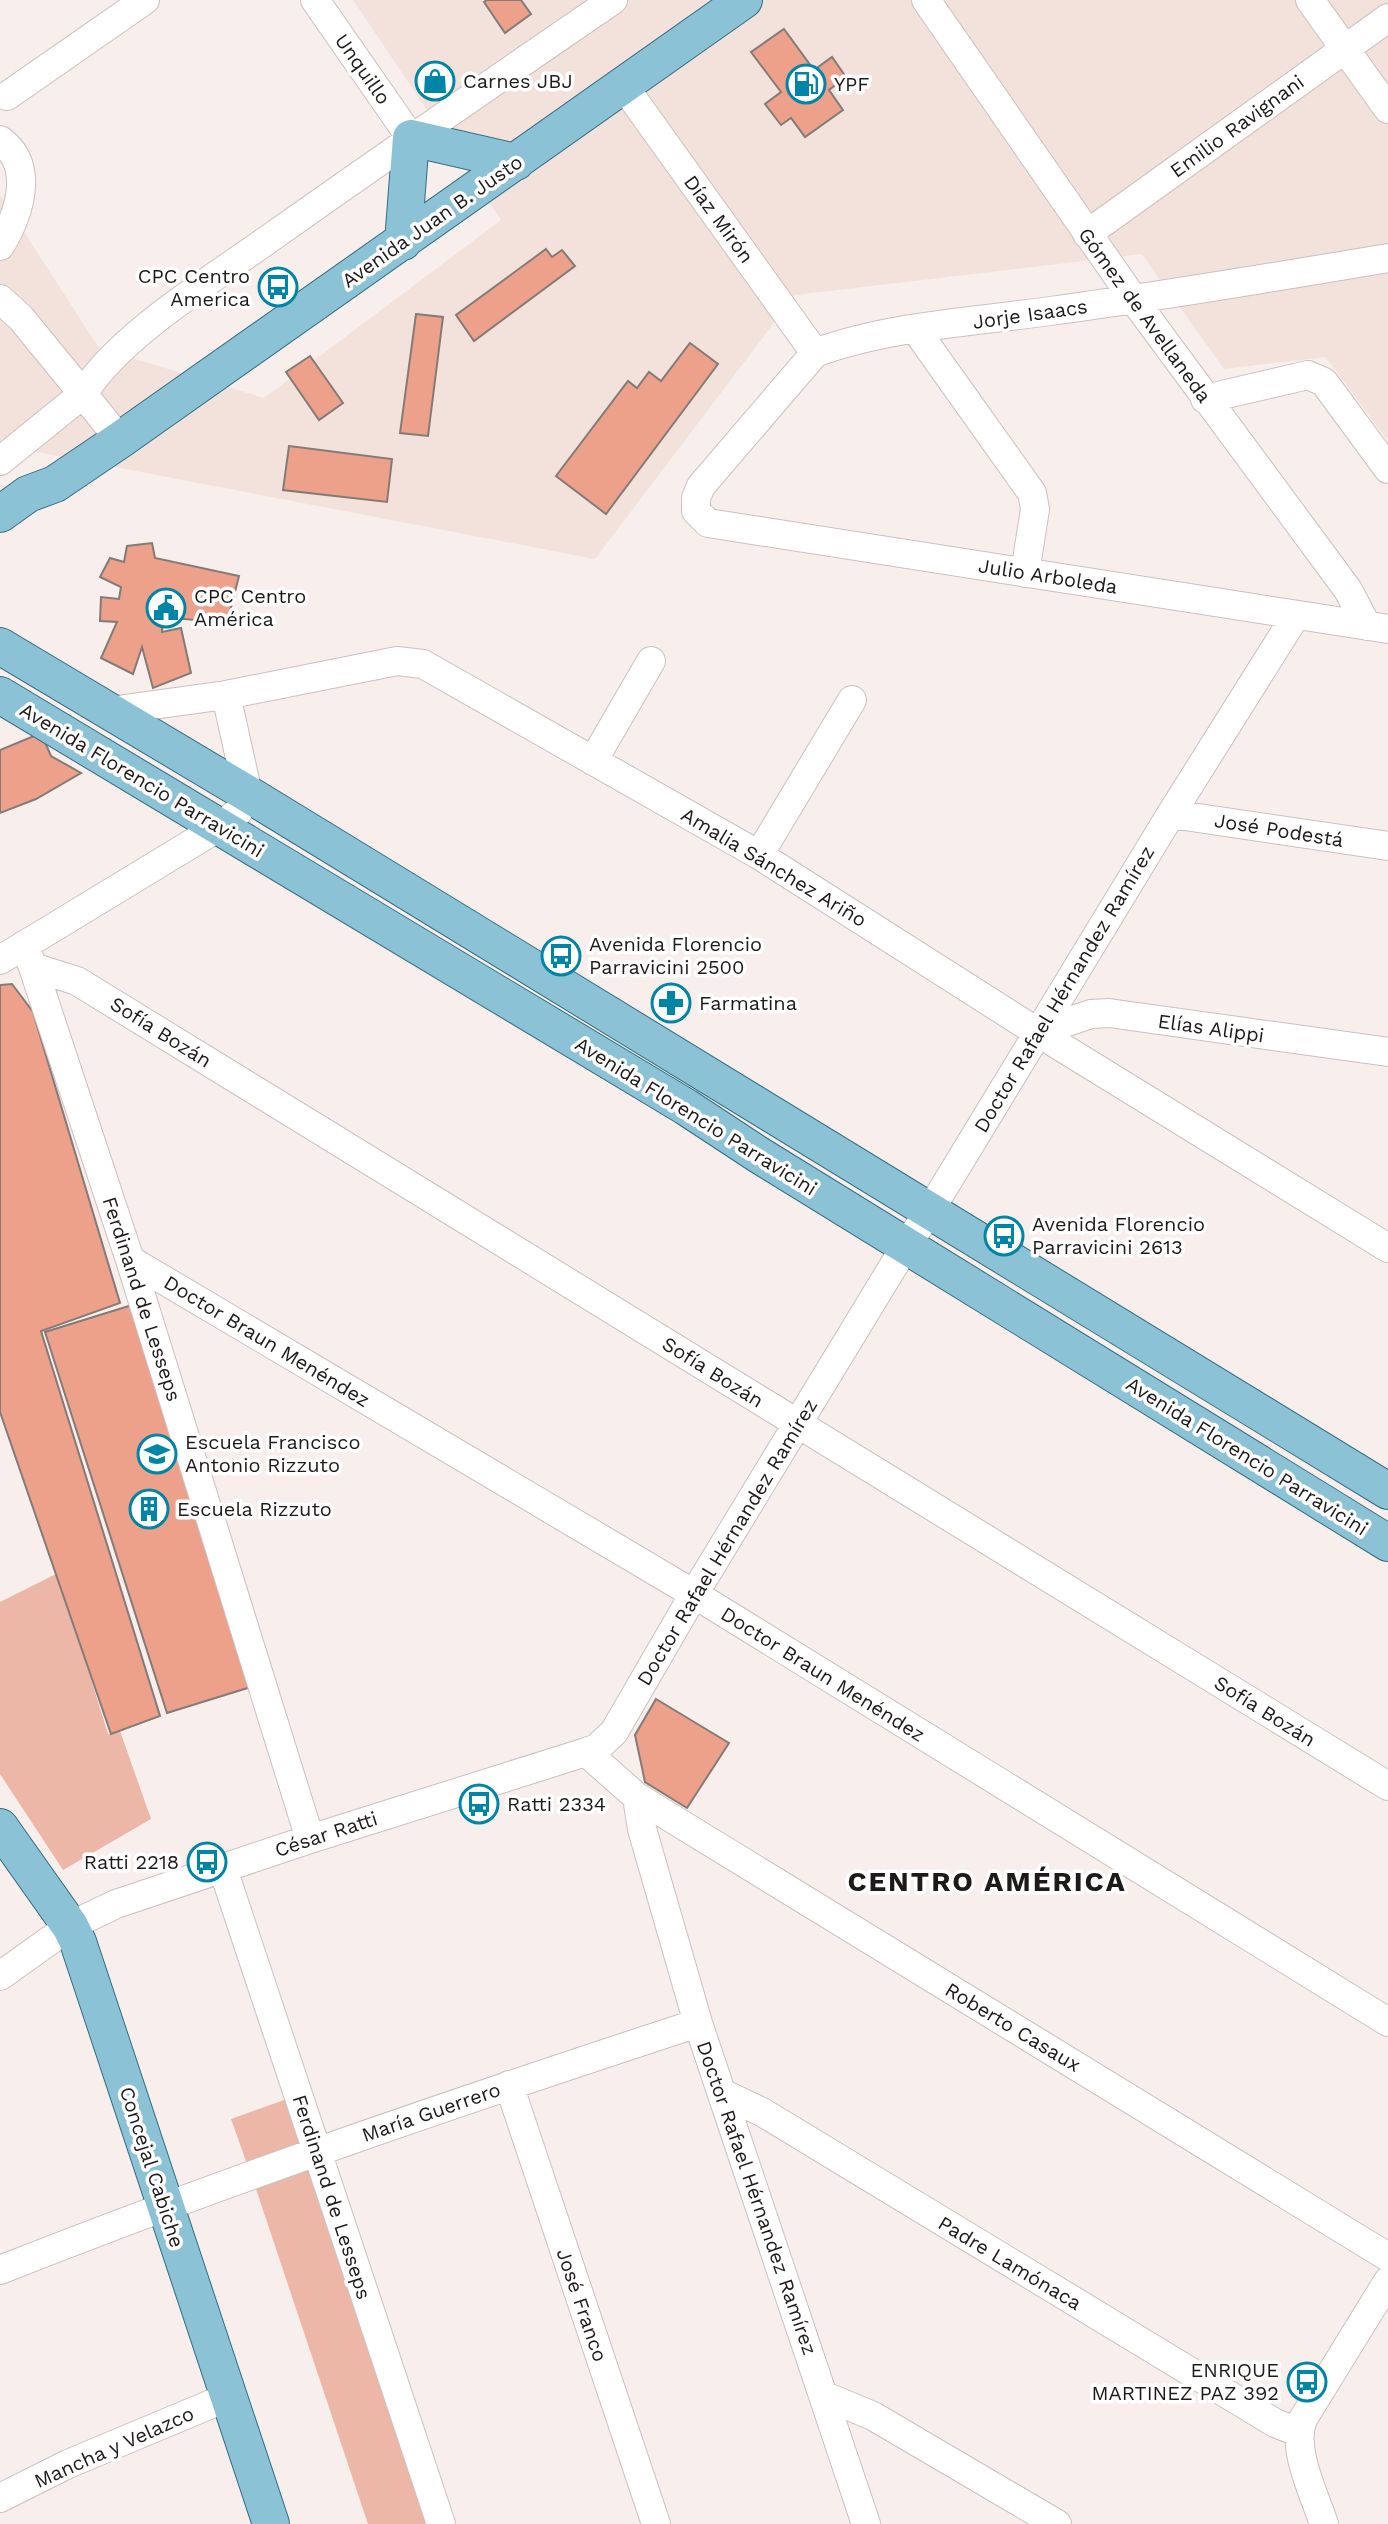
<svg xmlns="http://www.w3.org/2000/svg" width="1388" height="2524" font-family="'Work Sans',sans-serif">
  <rect width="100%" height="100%" fill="#f8eeec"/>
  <!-- built -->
  <path fill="#f3e1dc" d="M353 0H1388V441L1326 357 1224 369 1142 254 795 295 595 559 0 445V195L99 348 264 398 501 220Z"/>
  <!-- green -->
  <path fill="#ecb7a7" d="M58 1573 108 1734 120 1731 151 1819 63 1870 0 1774V1602Z
    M290 2098 304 2144 247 2164 231 2119Z
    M308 2165 430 2524H368L253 2180Z"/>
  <!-- building -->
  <path fill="#eda18b" stroke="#837b78" stroke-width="2" d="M487 0H521L531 14 505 33 484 2Z
    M784 29 814 70 832 57 846 77 829 90 843 110 805 137 791 118 781 125 765 104 781 92 751 52Z
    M546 249 552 257 562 250 575 266 474 341 456 315Z
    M416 314 443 317 428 436 400 433Z
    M690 343 718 364 606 514 556 476 628 381 637 388 649 372 661 381Z
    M310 356 343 403 319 420 286 372Z
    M289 446 392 459 387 502 283 490Z
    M152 543 155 558 239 576 227 623 163 617 162 632 181 628 191 673 153 688 142 647 133 674 101 658 117 622 100 621 101 597 119 599 121 587 100 577 110 558 124 562 127 546Z
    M41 733 51 756 81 773 36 799 0 813V750Z
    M12 984 33 1012 120 1303 41 1331 160 1716 111 1734 0 1412V985Z
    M132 1305 254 1686 167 1713 45 1332Z
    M656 1699 729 1743 687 1808 645 1782 635 1735Z"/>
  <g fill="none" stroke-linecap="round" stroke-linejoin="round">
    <defs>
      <path id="minor" d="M315 0 411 138
        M926 0 1134 300 1348 590 1367 626
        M1310 0 1388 109
        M623 85 815 353
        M7 96 145 0
        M0 140C36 166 19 215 0 246
        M1087 234 1388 18
        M1388 258C1275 277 1163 296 1050 311 974 322 887 326 815 353L701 486 696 498V511L708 523 1388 629
        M0 299 21 318 83 394 0 461
        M916 330 1032 493 1035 509 1025 573
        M1205 399 1308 375 1324 382 1388 469
        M120 440 83 394C118 337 208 282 263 243 379 161 496 80 613 0
        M110 711 226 695 397 661 423 664 759 855 1037 1032 1388 1248
        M593 761 651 661
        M1171 814 1388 846
        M759 855 852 700
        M24 945 33 967 130 1260 310 1839
        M0 960 219 827 238 812 248 794 226 695
        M33 967 77 981 1388 1786
        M1037 1032 1091 1014 1109 1013 1388 1052
        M130 1260 694 1594 1388 2022
        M586 1752 637 1797 642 1829 698 2023 866 2524
        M637 1797 1388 2257
        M223 1869 441 2524
        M0 1976 70 1926 116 1904 310 1839 586 1752 597 1748 614 1732 694 1594 905 1247 929 1212 1171 814 1296 615
        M509 2085 656 2524
        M722 2093 762 2112 1275 2423 1298 2432
        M0 2270C230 2179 463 2100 698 2023
        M825 2396 873 2416 1057 2524
        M0 2498 68 2464 228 2397
        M1324 2524C1314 2493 1291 2449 1303 2419L1388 2281"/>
      <path id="major" d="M403 242 411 138 516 162
        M0 514 28 494 55 484 120 440 744 0
        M0 646 248 794 1388 1491
        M0 695 686 1107 759 1155 1388 1543
        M0 1827 70 1926 78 1942 271 2524"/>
    </defs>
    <!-- minor casing -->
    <use href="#minor" stroke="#cac1be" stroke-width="30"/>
    <!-- major casing -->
    <use href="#major" stroke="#336d81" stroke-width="38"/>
    <!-- minor -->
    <use href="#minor" stroke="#fff" stroke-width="28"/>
    <!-- major -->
    <use href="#major" stroke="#8bc2d5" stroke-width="36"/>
  </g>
  <!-- icons -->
  <defs>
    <symbol id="shop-ring" viewBox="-11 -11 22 22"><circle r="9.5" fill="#fff" stroke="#0085a7" stroke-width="1.5"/><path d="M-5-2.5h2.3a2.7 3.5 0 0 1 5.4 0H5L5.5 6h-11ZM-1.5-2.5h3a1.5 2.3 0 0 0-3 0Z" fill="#0085a7"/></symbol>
    <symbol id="fuel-ring" viewBox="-11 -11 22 22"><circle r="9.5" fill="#fff" stroke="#0085a7" stroke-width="1.5"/><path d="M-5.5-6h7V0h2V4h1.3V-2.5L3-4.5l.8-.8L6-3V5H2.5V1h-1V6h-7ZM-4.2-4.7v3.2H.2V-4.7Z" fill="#0085a7"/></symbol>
    <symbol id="bus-ring" viewBox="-11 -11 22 22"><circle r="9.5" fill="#fff" stroke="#0085a7" stroke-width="1.5"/><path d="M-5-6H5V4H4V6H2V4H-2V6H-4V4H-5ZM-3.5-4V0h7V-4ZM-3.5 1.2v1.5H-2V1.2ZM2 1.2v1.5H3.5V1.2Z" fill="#0085a7"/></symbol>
    <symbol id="civic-ring" viewBox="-11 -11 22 22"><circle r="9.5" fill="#fff" stroke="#0085a7" stroke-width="1.5"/><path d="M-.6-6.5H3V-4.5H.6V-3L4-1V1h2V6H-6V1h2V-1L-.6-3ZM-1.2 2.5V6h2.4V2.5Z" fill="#0085a7"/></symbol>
    <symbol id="pharmacy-ring" viewBox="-11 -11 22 22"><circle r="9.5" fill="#fff" stroke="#0085a7" stroke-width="1.5"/><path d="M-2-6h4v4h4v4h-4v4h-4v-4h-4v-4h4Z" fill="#0085a7"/></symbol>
    <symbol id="school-ring" viewBox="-11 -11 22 22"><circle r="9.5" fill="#fff" stroke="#0085a7" stroke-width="1.5"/><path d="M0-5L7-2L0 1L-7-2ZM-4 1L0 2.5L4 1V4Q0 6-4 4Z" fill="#0085a7"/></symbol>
    <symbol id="building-ring" viewBox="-11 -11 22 22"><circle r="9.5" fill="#fff" stroke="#0085a7" stroke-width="1.5"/><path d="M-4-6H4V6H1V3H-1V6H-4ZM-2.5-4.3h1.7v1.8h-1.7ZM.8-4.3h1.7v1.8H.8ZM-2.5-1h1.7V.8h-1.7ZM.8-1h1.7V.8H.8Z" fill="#0085a7"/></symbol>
  </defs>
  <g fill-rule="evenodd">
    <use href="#shop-ring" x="413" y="59" width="44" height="44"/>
    <use href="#fuel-ring" x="784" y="62" width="44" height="44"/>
    <use href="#bus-ring" x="256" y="265" width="44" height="44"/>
    <use href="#civic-ring" x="144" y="586" width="44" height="44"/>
    <use href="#bus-ring" x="539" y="934" width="44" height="44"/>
    <use href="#pharmacy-ring" x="649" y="981" width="44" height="44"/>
    <use href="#bus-ring" x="982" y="1214" width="44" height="44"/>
    <use href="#school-ring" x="135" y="1432" width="44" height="44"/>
    <use href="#building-ring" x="127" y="1487" width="44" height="44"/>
    <use href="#bus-ring" x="457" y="1782" width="44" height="44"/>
    <use href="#bus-ring" x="185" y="1840" width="44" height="44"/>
    <use href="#bus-ring" x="1285" y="2360" width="44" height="44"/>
  </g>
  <g text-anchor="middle" stroke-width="7" stroke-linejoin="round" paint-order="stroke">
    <!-- street labels -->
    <g font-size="20" fill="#1e1a1a" stroke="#fff">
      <text transform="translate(363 69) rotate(55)" y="7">Unquillo</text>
      <text transform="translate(1237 126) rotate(-36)" y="7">Emilio Ravignani</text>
      <text transform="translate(719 219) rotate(54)" y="7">Díaz Mirón</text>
      <text transform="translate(432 221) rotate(-35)" y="7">Avenida Juan B. Justo</text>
      <text transform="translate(1030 314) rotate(-8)" y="7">Jorje Isaacs</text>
      <text transform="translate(1145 315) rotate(54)" y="7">Gómez de Avellaneda</text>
      <text transform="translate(1048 576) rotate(9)" y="7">Julio Arboleda</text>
      <text transform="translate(142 780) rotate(31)" y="7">Avenida Florencio Parravicini</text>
      <text transform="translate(1279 830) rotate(9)" y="7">José Podestá</text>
      <text transform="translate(774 867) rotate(31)" y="7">Amalia Sánchez Ariño</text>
      <text transform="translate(1064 989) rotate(-59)" y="7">Doctor Rafael Hérnandez Ramírez</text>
      <text transform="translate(1211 1028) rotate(8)" y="7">Elías Alippi</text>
      <text transform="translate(161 1032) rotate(32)" y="7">Sofía Bozán</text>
      <text transform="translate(696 1116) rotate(32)" y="7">Avenida Florencio Parravicini</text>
      <text transform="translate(142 1299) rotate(72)" y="7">Ferdinand de Lesseps</text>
      <text transform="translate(267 1341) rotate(31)" y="7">Doctor Braun Menéndez</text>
      <text transform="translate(713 1372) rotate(32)" y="7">Sofía Bozán</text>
      <text transform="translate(1247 1456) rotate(32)" y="7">Avenida Florencio Parravicini</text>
      <text transform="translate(727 1542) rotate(-59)" y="7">Doctor Rafael Hérnandez Ramírez</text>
      <text transform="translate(823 1674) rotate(32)" y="7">Doctor Braun Menéndez</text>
      <text transform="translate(1265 1711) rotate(32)" y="7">Sofía Bozán</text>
      <text transform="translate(326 1834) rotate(-18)" y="7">César Ratti</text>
      <text transform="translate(1013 2027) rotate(31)" y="7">Roberto Casaux</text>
      <text transform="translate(431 2112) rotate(-19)" y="7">María Guerrero</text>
      <text transform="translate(152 2167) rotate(72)" y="7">Concejal Cabiche</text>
      <text transform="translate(332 2197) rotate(72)" y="7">Ferdinand de Lesseps</text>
      <text transform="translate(757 2198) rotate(71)" y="7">Doctor Rafael Hérnandez Ramírez</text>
      <text transform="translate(1010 2263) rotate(31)" y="7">Padre Lamónaca</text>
      <text transform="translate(582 2305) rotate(71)" y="7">José Franco</text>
      <text transform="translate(114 2447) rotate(-24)" y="7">Mancha y Velazco</text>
    </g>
    <!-- poi labels -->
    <g font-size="20" fill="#1e1a1a" stroke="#fff" text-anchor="start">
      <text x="463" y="88">Carnes JBJ</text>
      <text x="834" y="91">YPF</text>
      <text x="250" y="283" text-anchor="end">CPC Centro<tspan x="250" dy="23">America</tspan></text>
      <text x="194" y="603">CPC Centro<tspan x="194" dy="23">América</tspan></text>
      <text x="589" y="951">Avenida Florencio<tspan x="589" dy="23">Parravicini 2500</tspan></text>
      <text x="699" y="1010">Farmatina</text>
      <text x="1032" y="1231">Avenida Florencio<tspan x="1032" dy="23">Parravicini 2613</tspan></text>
      <text x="185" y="1449">Escuela Francisco<tspan x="185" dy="23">Antonio Rizzuto</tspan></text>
      <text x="177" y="1516">Escuela Rizzuto</text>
      <text x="507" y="1811">Ratti 2334</text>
      <text x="179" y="1869" text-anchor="end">Ratti 2218</text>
      <text x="1279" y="2377" text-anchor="end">ENRIQUE<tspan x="1279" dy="23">MARTINEZ PAZ 392</tspan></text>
    </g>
    <!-- district labels -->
    <g font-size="28" font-weight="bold" letter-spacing="2" fill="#1e1a1a" stroke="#fff">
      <text x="987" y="1891">CENTRO AMÉRICA</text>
    </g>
  </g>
</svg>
